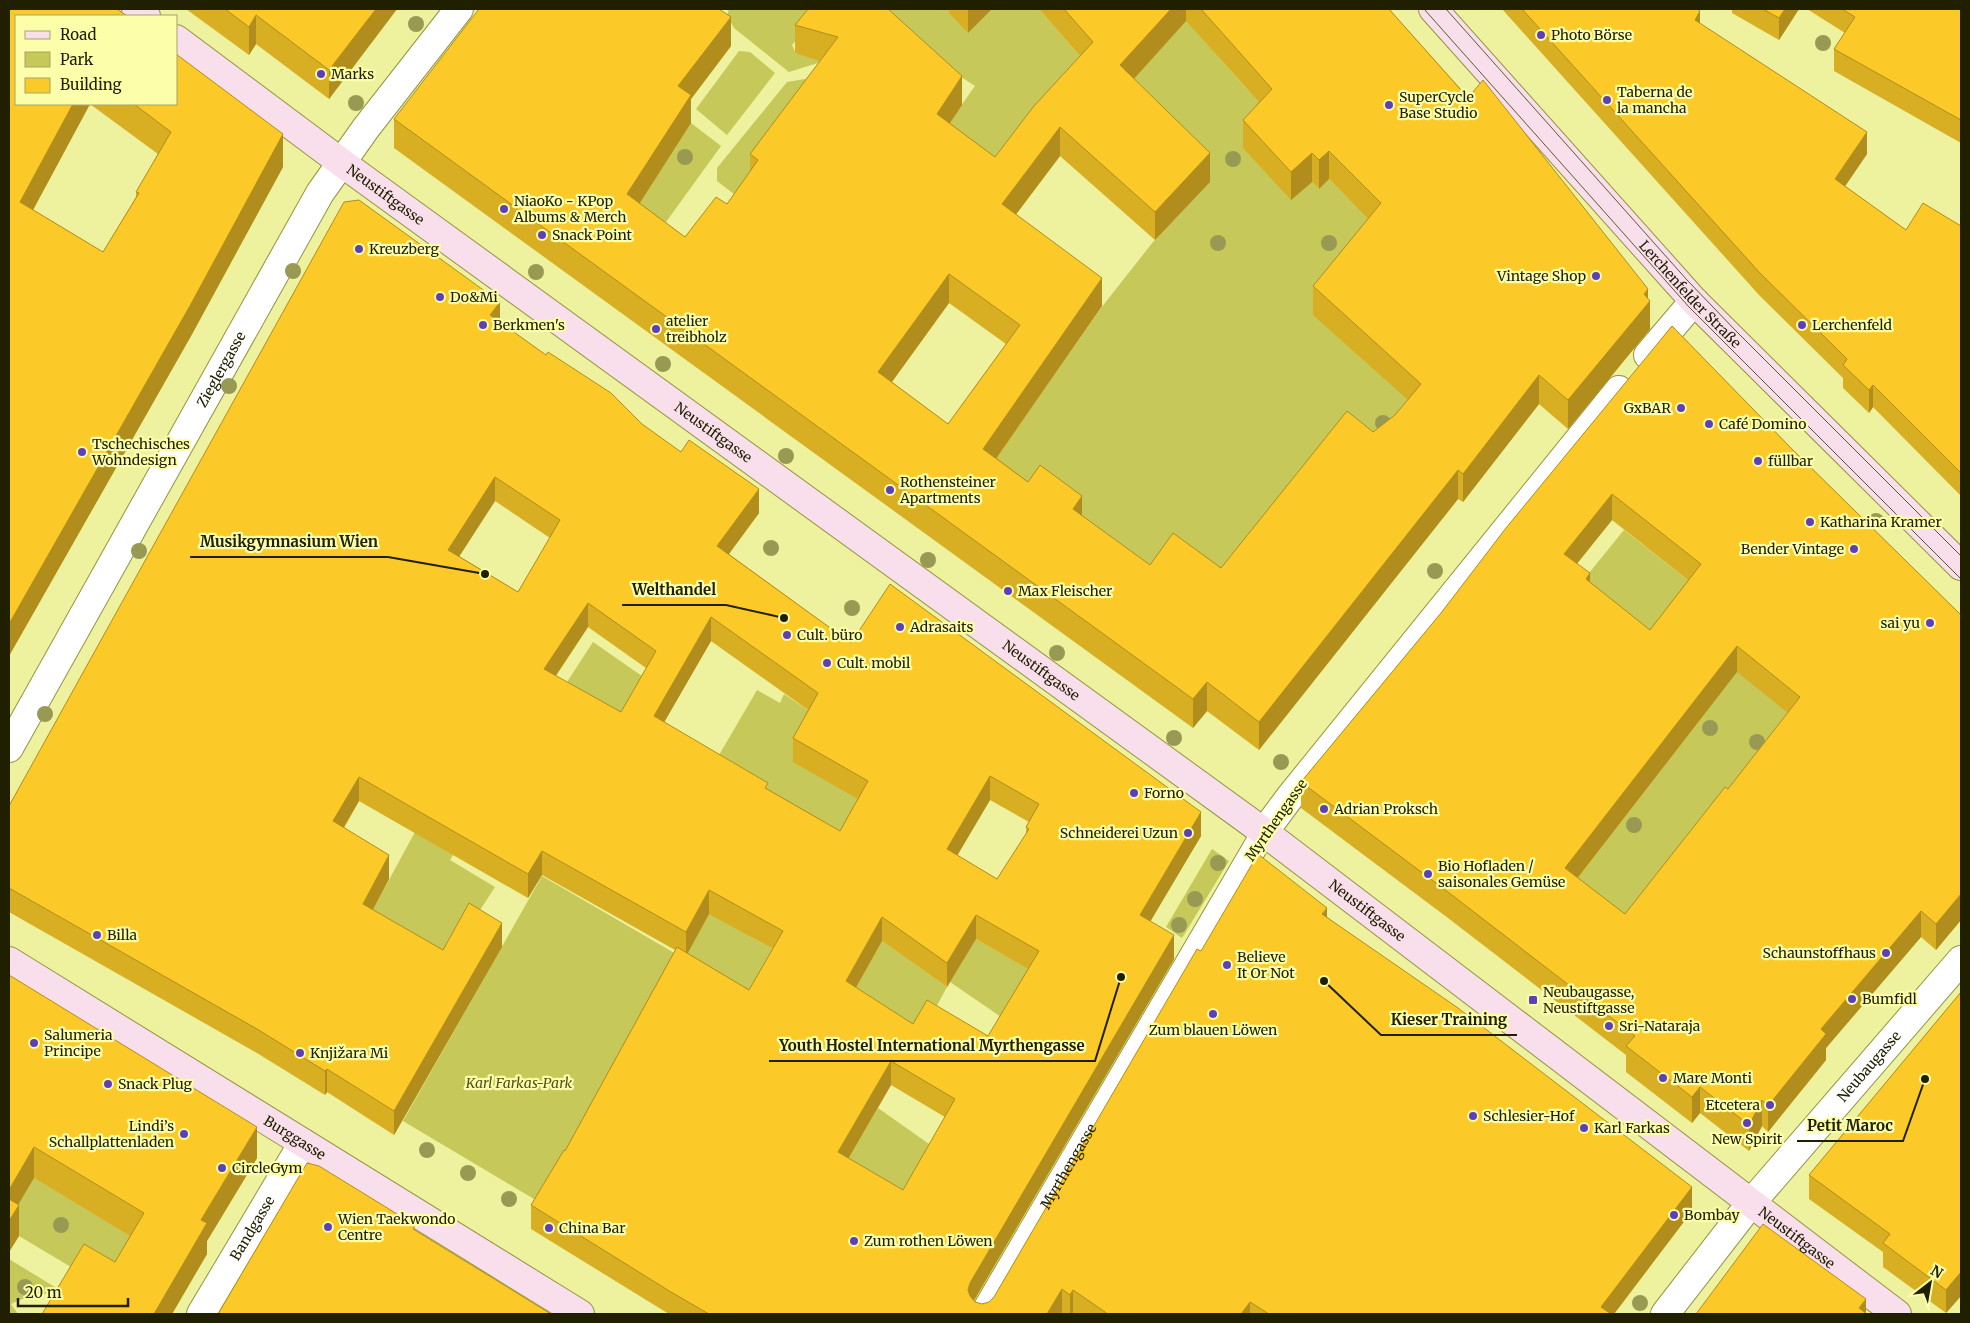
<svg xmlns="http://www.w3.org/2000/svg" width="1970" height="1323" font-family="Merriweather,serif">
  <rect width="100%" height="100%" fill="#eef19e"/>
  <!-- green -->
  <path fill="#c6c859" d="M729 9H832L806 28 792 45 796 54 809 52 821 62 789 72 734 28 727 15Z
    M856 9H953L968 33 992 9H1039L1093 71 995 186 936 141 975 86Z
    M1176 9 1247 89 1289 52 1312 182 1319 189 1329 179 1381 232 1412 405 1221 597 1141 605 983 477 1101 308 1153 242 1210 182 1120 94Z
    M739 51 750 52 775 73 727 135 696 109Z
    M834 74 747 204 717 181V168L787 82Z
    M691 123 721 146 653 240 627 223Z
    M1624 530 1702 591 1649 658 1576 589Z
    M593 642 652 683 621 736 556 699Z
    M1740 668 1800 723 1620 946 1561 900Z
    M757 690 780 703 784 694 818 717 868 805 850 837 715 762Z
    M427 810 453 855 450 860 495 887 469 927 416 1021 321 1005Z
    M1212 849 1229 861 1182 938 1166 927Z
    M542 876 683 958 544 1205 403 1121Z
    M711 910 753 938 783 955 749 1014 677 971Z
    M976 939 1039 975 1010 1023 950 982Z
    M882 941 947 987 927 1024 829 1035Z
    M878 1108 939 1151 905 1216 838 1176Z
    M31 1176 152 1249 123 1298 9 1230V1220Z
    M9 1259 76 1300C47 1292 39 1291 11 1304L18 1314H9Z"/>
  <g fill="none" stroke-linecap="round" stroke-linejoin="round">
    <defs>
      <g id="pedestrian">
        <path id="s1" d="M982 1314 1264 832"/>
      </g>
      <g id="minor">
        <path d="M1648 355 1694 301"/>
        <path id="s2" d="M9 748 320 193 366 128 459 9"/>
        <path d="M1264 832 1290 797 1619 390"/>
        <path id="s3" d="M201 1314 303 1143"/>
        <path id="s4" d="M1665 1314 1751 1203 1961 960"/>
      </g>
      <g id="secondary">
        <path d="M136 9 146 16"/>
        <path id="s5" d="M1433 9 1694 301 1961 566"/>
        <path id="s6" d="M176 39 342 163 1264 832 1897 1314"/>
        <path id="s7" d="M9 961 580 1314"/>
      </g>
    </defs>
    <!-- pedestrian casing -->
    <use href="#pedestrian" stroke="#939543" stroke-width="26"/>
    <!-- minor casing -->
    <use href="#minor" stroke="#939543" stroke-width="30"/>
    <!-- secondary casing -->
    <use href="#secondary" stroke="#939543" stroke-width="30"/>
    <!-- pedestrian -->
    <use href="#pedestrian" stroke="#fff" stroke-width="24"/>
    <!-- minor -->
    <use href="#minor" stroke="#fff" stroke-width="28"/>
    <!-- secondary -->
    <use href="#secondary" stroke="#f9deeb" stroke-width="28"/>
    <!-- tram -->
    <path stroke="#5b5c2d" stroke-width="1" d="M1424 9 1689 307 1961 579
      M1446 9 1687 280 1737 332 1961 556"/>
  </g>
  <!-- trees -->
  <g fill="#989a54">
    <circle cx="416" cy="24" r="8"/>
    <circle cx="1823" cy="43" r="8"/>
    <circle cx="356" cy="103" r="8"/>
    <circle cx="685" cy="157" r="8"/>
    <circle cx="1233" cy="159" r="8"/>
    <circle cx="1218" cy="243" r="8"/>
    <circle cx="1329" cy="243" r="8"/>
    <circle cx="293" cy="271" r="8"/>
    <circle cx="536" cy="272" r="8"/>
    <circle cx="663" cy="364" r="8"/>
    <circle cx="229" cy="386" r="8"/>
    <circle cx="1383" cy="423" r="8"/>
    <circle cx="786" cy="456" r="8"/>
    <circle cx="1876" cy="521" r="8"/>
    <circle cx="771" cy="548" r="8"/>
    <circle cx="139" cy="551" r="8"/>
    <circle cx="928" cy="560" r="8"/>
    <circle cx="1435" cy="571" r="8"/>
    <circle cx="852" cy="608" r="8"/>
    <circle cx="1057" cy="653" r="8"/>
    <circle cx="45" cy="714" r="8"/>
    <circle cx="1710" cy="728" r="8"/>
    <circle cx="1174" cy="738" r="8"/>
    <circle cx="1757" cy="742" r="8"/>
    <circle cx="1281" cy="762" r="8"/>
    <circle cx="1634" cy="825" r="8"/>
    <circle cx="1218" cy="863" r="8"/>
    <circle cx="1195" cy="899" r="8"/>
    <circle cx="1179" cy="925" r="8"/>
    <circle cx="427" cy="1150" r="8"/>
    <circle cx="468" cy="1173" r="8"/>
    <circle cx="509" cy="1199" r="8"/>
    <circle cx="61" cy="1225" r="8"/>
    <circle cx="25" cy="1287" r="8"/>
    <circle cx="1640" cy="1303" r="8"/>
  </g>
  <!-- wall -->
  <path fill="#d8ae22" fill-rule="evenodd" d="M9 9 16 16 90 104 33 210 103 252 136 197V192L158 154 90 104H176L283 167 191 336 9 656Z
    M186 9H397L329 99 256 44 249 55Z
    M808 9 962 105 950 123 995 157 1080 56 1039 9H1389L1648 298 1650 329 1568 429 1539 404 1463 502 1458 499 1259 750 1207 711 1193 728 394 148V119L731 46 691 99V123L640 203 685 237 727 204 750 172V154L820 61 795 53V25ZM1186 21 1259 102 1243 120V148L1291 200 1312 182 1319 189 1329 179 1368 219 1313 286V315L1408 400 1395 415 1373 432 1221 568 1150 565 1082 516 1028 482 997 458 1102 306 1016 214 1060 156 1155 240 1210 182 1134 79ZM949 303 1006 344 948 424 892 382Z
    M949 9H992L968 33 949 13Z
    M1502 9H1697L1700 24 1867 154 1845 186 1906 230 1961 226V496L1873 407 1869 413 1843 388V378L1759 295Z
    M1732 9H1799L1779 40 1732 13Z
    M1807 9H1961V143L1834 71V49L1845 33Z
    M500 322 642 424 759 513 729 554 851 643 1201 836 1150 921 1174 959 974 1301 975 1302 982 1304 989 1302 994 1297 1201 951 1327 917 1692 1211 1614 1314H1064L1062 1313V1314H669L531 1229V1205L565 1151 675 950 542 875 528 898 359 801 344 828 389 879 373 910 443 950 502 947 394 1135 327 1092 325 1095 257 1053 9 912V806ZM495 501 550 538 518 592 459 556ZM588 627 646 668 621 712 556 676ZM711 641 808 710 793 738V762L858 799 840 831 768 789 664 722ZM990 800 1029 822 1026 827V835L997 879 957 855ZM709 914 773 949 749 990 688 953ZM976 939 1028 969 988 1036 913 1024 856 988 882 941 947 987ZM891 1085 945 1117 903 1190 849 1158Z
    M1672 326 1792 449 1961 615V920L1936 950 1921 937 1826 1048V1060L1768 1132 1762 1126 1749 1151 1700 1113 1692 1123 1626 1072V1055L1448 918 1301 808V782L1441 613ZM1612 520 1688 580 1650 630 1590 582 1577 563ZM1737 672 1788 713 1728 789 1625 914 1578 878Z
    M9 975 257 1158 207 1241V1254L172 1314H42L115 1262 130 1236 34 1178 18 1204 19 1236 9 1252Z
    M1961 992V1296L1946 1313 1883 1267V1252L1809 1199V1175Z"/>
  <!-- shaded-wall -->
  <path fill="#b08d1c" d="M376 9H397L329 99V70Z
    M968 9H992L968 33Z
    M1171 9H1186V21L1120 94V65Z
    M1785 9H1799L1779 40V18Z
    M1700 11V34L1695 20Z
    M256 15V44L249 55V27Z
    M731 17V46L691 99V123L627 223V194L678 86Z
    M962 76V105L937 142V114Z
    M73 104H90L20 234V202Z
    M1060 127V156L1002 233V204Z
    M1867 132V154L1835 201V179Z
    M283 134V167L191 336 9 656V624Z
    M1329 151V179L1319 189V160Z
    M1210 153V182L1155 240V212Z
    M1312 153V182L1291 200V172Z
    M949 274V303L878 401V372Z
    M1102 278V306L983 477V449Z
    M1648 289V303L1650 301V329L1568 429V400Z
    M500 302V326L490 315Z
    M1539 375V404L1463 502V474Z
    M1873 385V407L1869 413V390Z
    M1458 470V499L1259 750V722Z
    M495 477V501L448 574V550Z
    M759 489V513L717 570V546Z
    M1612 494V520L1564 580V554Z
    M1082 496V525L1073 509Z
    M1590 573V599L1586 579Z
    M588 603V627L544 693V669Z
    M711 617V641L654 740V716Z
    M1737 646V672L1565 894V868Z
    M1207 682V711L1193 728V699Z
    M990 776V800L947 873V849Z
    M359 777V801L333 845V821Z
    M1201 812V836L1140 939V915Z
    M542 851V875L528 898V874Z
    M389 855V879L363 928V904Z
    M709 890V914L686 956V932Z
    M1961 894V920L1936 950V924Z
    M1327 908V932L1322 914Z
    M1921 911V937L1826 1048V1060L1768 1132V1106L1821 1029Z
    M976 915V939L947 987V963Z
    M882 917V941L846 1005V981Z
    M502 923V947L394 1135V1111Z
    M1174 935V959L970 1307 968 1290 970 1283Z
    M891 1061V1085L838 1176V1152Z
    M327 1069V1092L325 1095V1071Z
    M1700 1087V1113L1692 1123V1097Z
    M1762 1100V1126L1749 1151V1125Z
    M257 1127V1158L207 1241V1254L172 1314H154L201 1220Z
    M34 1147V1178L9 1220V1190Z
    M1692 1187V1211L1614 1314H1601V1307Z
    M19 1205V1236L9 1252V1221Z
    M1961 1272V1296L1946 1313V1290Z
    M1062 1289V1314H1047Z
    M1073 1290V1314H1070V1295Z
    M1866 1299V1314L1859 1308Z
    M1250 1302V1314H1241Z"/>
  <!-- building -->
  <path fill="#fbca28" stroke="#b08d1c" fill-rule="evenodd" d="M9 9H117L127 16H16V104H73L20 202 103 252 139 193 136 192 171 132 134 104H176V54L283 134 191 304 9 624Z
    M225 9H376L329 70 256 15 249 27Z
    M479 9H719L731 17 678 86 691 95 627 194 685 237 716 197 727 204 758 160 750 154 838 37 795 25 808 9H888L962 76 937 114 995 157 1034 106 1093 42 1064 9H1171L1120 65 1210 153 1155 212 1060 127 1002 204 1102 278 983 449 1028 482 1040 465 1082 496 1073 509 1150 565 1173 533 1221 568 1347 411 1373 432 1395 415 1421 384 1313 286 1381 203 1329 151 1319 160 1312 153 1291 172 1243 120 1272 89 1201 9H1389L1468 98 1483 80 1648 289 1644 294 1650 301 1568 400 1539 375 1463 474 1458 470 1259 722 1207 682 1193 699 394 119ZM949 274 1020 325 948 424 878 372Z
    M1522 9H1697L1700 11 1695 20 1867 132 1835 179 1906 230 1923 203 1961 226V473L1873 385 1869 390 1843 365 1847 359 1759 272Z
    M1763 9H1785L1779 18Z
    M1842 9H1961V120L1834 49 1855 17Z
    M359 200 500 302 490 315 546 355 548 352 611 393 642 424 681 452 689 440 759 489 717 546 851 643 890 584 1201 812 1140 915 1174 935 970 1283 968 1290 970 1296 975 1302 982 1304 989 1302 994 1297 1197 949 1201 951 1258 854 1327 908 1322 914 1458 1008 1692 1187 1601 1307 1611 1314H1269L1250 1302 1241 1314H1108L1073 1290 1070 1295 1062 1289 1047 1314H709L671 1292 531 1205 564 1150 565 1151 677 947 749 990 783 931 709 890 686 932 542 851 528 874 359 777 333 821 389 855 363 904 443 950 469 903 502 923 394 1111 327 1069 325 1071 257 1029 9 888V806L344 202ZM495 477 560 520 518 592 448 550ZM588 603 656 651 621 712 544 669ZM711 617 818 693 793 738 868 781 840 831 765 788 768 783 654 716ZM990 776 1039 804 1026 827 1029 829 997 879 947 849ZM976 915 1039 951 988 1036 927 1000 913 1024 846 981 882 917 947 963ZM891 1061 955 1099 903 1190 838 1152Z
    M1672 326 1792 449 1961 615V894L1936 924 1921 911 1821 1029 1826 1034 1768 1106 1762 1100 1749 1125 1700 1087 1692 1097 1626 1046 1635 1036 1448 892 1301 782 1441 613 1506 528ZM1612 494 1701 564 1650 630 1586 579 1590 573 1564 554ZM1737 646 1800 697 1728 789 1725 787 1625 914 1565 868Z
    M9 975 257 1127 201 1220 207 1223 154 1314H149L147 1313 146 1314H42L84 1244 115 1262 144 1213 34 1147 9 1190Z
    M1961 992V1272L1946 1290 1883 1243 1890 1234 1809 1175Z
    M307 1163 319 1166 415 1225 413 1229 551 1314H218Z
    M9 1199 19 1205 9 1221Z
    M1763 1224 1866 1299 1859 1308 1867 1314H1696Z"/>
  <!-- markers -->
  <g fill="#5e3fb7" stroke="#fcfeaa" stroke-width="2">
    <circle cx="1541" cy="35" r="5"/>
    <circle cx="321" cy="74" r="5"/>
    <circle cx="1607" cy="100" r="5"/>
    <circle cx="1389" cy="105" r="5"/>
    <circle cx="504" cy="209" r="5"/>
    <circle cx="542" cy="235" r="5"/>
    <circle cx="359" cy="249" r="5"/>
    <circle cx="1596" cy="276" r="5"/>
    <circle cx="440" cy="297" r="5"/>
    <circle cx="483" cy="325" r="5"/>
    <circle cx="1802" cy="325" r="5"/>
    <circle cx="656" cy="329" r="5"/>
    <circle cx="1681" cy="408" r="5"/>
    <circle cx="1709" cy="424" r="5"/>
    <circle cx="82" cy="452" r="5"/>
    <circle cx="1758" cy="461" r="5"/>
    <circle cx="890" cy="490" r="5"/>
    <circle cx="1810" cy="522" r="5"/>
    <circle cx="1854" cy="549" r="5"/>
    <circle cx="1008" cy="591" r="5"/>
    <circle cx="1930" cy="623" r="5"/>
    <circle cx="900" cy="627" r="5"/>
    <circle cx="787" cy="635" r="5"/>
    <circle cx="827" cy="663" r="5"/>
    <circle cx="1134" cy="793" r="5"/>
    <circle cx="1324" cy="809" r="5"/>
    <circle cx="1188" cy="833" r="5"/>
    <circle cx="1428" cy="874" r="5"/>
    <circle cx="97" cy="935" r="5"/>
    <circle cx="1886" cy="953" r="5"/>
    <circle cx="1227" cy="965" r="5"/>
    <circle cx="1852" cy="999" r="5"/>
    <rect x="1528" y="995" width="10" height="10" rx="2.5"/>
    <circle cx="1213" cy="1014" r="5"/>
    <circle cx="1609" cy="1026" r="5"/>
    <circle cx="34" cy="1043" r="5"/>
    <circle cx="300" cy="1053" r="5"/>
    <circle cx="1663" cy="1078" r="5"/>
    <circle cx="108" cy="1084" r="5"/>
    <circle cx="1770" cy="1105" r="5"/>
    <circle cx="1473" cy="1116" r="5"/>
    <circle cx="1747" cy="1123" r="5"/>
    <circle cx="1584" cy="1128" r="5"/>
    <circle cx="184" cy="1134" r="5"/>
    <circle cx="222" cy="1168" r="5"/>
    <circle cx="1674" cy="1215" r="5"/>
    <circle cx="328" cy="1227" r="5"/>
    <circle cx="549" cy="1228" r="5"/>
    <circle cx="854" cy="1241" r="5"/>
  </g>
  <g text-anchor="middle" stroke-width="4.5" stroke-linejoin="round" paint-order="stroke">
    <!-- poi labels -->
    <g font-size="14" fill="#202000" stroke="#fcfeaa" text-anchor="start">
      <text x="1551" y="40">Photo Börse</text>
      <text x="331" y="79">Marks</text>
      <text x="1617" y="97">Taberna de<tspan x="1617" dy="16">la mancha</tspan></text>
      <text x="1399" y="102">SuperCycle<tspan x="1399" dy="16">Base Studio</tspan></text>
      <text x="514" y="206">NiaoKo - KPop<tspan x="514" dy="16">Albums &amp; Merch</tspan></text>
      <text x="552" y="240">Snack Point</text>
      <text x="369" y="254">Kreuzberg</text>
      <text x="1586" y="281" text-anchor="end">Vintage Shop</text>
      <text x="450" y="302">Do&amp;Mi</text>
      <text x="666" y="326">atelier<tspan x="666" dy="16">treibholz</tspan></text>
      <text x="493" y="330">Berkmen's</text>
      <text x="1812" y="330">Lerchenfeld</text>
      <text x="1671" y="413" text-anchor="end">GxBAR</text>
      <text x="1719" y="429">Café Domino</text>
      <text x="92" y="449">Tschechisches<tspan x="92" dy="16">Wohndesign</tspan></text>
      <text x="1768" y="466">füllbar</text>
      <text x="900" y="487">Rothensteiner<tspan x="900" dy="16">Apartments</tspan></text>
      <text x="1820" y="527">Katharina Kramer</text>
      <text x="1844" y="554" text-anchor="end">Bender Vintage</text>
      <text x="1018" y="596">Max Fleischer</text>
      <text x="1920" y="628" text-anchor="end">sai yu</text>
      <text x="910" y="632">Adrasaits</text>
      <text x="797" y="640">Cult. büro</text>
      <text x="837" y="668">Cult. mobil</text>
      <text x="1144" y="798">Forno</text>
      <text x="1334" y="814">Adrian Proksch</text>
      <text x="1178" y="838" text-anchor="end">Schneiderei Uzun</text>
      <text x="1438" y="871">Bio Hofladen /<tspan x="1438" dy="16">saisonales Gemüse</tspan></text>
      <text x="107" y="940">Billa</text>
      <text x="1876" y="958" text-anchor="end">Schaunstoffhaus</text>
      <text x="1237" y="962">Believe<tspan x="1237" dy="16">It Or Not</tspan></text>
      <text x="1543" y="997">Neubaugasse,<tspan x="1543" dy="16">Neustiftgasse</tspan></text>
      <text x="1862" y="1004">Bumfidl</text>
      <text x="1619" y="1031">Sri-Nataraja</text>
      <text x="1213" y="1035" text-anchor="middle">Zum blauen Löwen</text>
      <text x="44" y="1040">Salumeria<tspan x="44" dy="16">Principe</tspan></text>
      <text x="310" y="1058">Knjižara Mi</text>
      <text x="1673" y="1083">Mare Monti</text>
      <text x="118" y="1089">Snack Plug</text>
      <text x="1760" y="1110" text-anchor="end">Etcetera</text>
      <text x="1483" y="1121">Schlesier-Hof</text>
      <text x="174" y="1131" text-anchor="end">Lindi’s<tspan x="174" dy="16">Schallplattenladen</tspan></text>
      <text x="1594" y="1133">Karl Farkas</text>
      <text x="1747" y="1144" text-anchor="middle">New Spirit</text>
      <text x="232" y="1173">CircleGym</text>
      <text x="1684" y="1220">Bombay</text>
      <text x="338" y="1224">Wien Taekwondo<tspan x="338" dy="16">Centre</tspan></text>
      <text x="559" y="1233">China Bar</text>
      <text x="864" y="1246">Zum rothen Löwen</text>
    </g>
    <!-- street labels -->
    <g font-size="14" fill="#202000" stroke="#fcfeaa">
      <text dy="5" stroke="none"><textPath href="#s6" startOffset="261">Neustiftgasse</textPath></text>
      <text dy="5" stroke="none"><textPath href="#s5" startOffset="384">Lerchenfelder Straße</textPath></text>
      <text dy="5" stroke="none"><textPath href="#s2" startOffset="434">Zieglergasse</textPath></text>
      <text dy="5" stroke="none"><textPath href="#s6" startOffset="666">Neustiftgasse</textPath></text>
      <text dy="5" stroke="none"><textPath href="#s6" startOffset="1071">Neustiftgasse</textPath></text>
      <text transform="translate(1276 820) rotate(-55)" y="5">Myrthengasse</text>
      <text dy="5" stroke="none"><textPath href="#s6" startOffset="1476">Neustiftgasse</textPath></text>
      <text dy="5" stroke="none"><textPath href="#s4" startOffset="321">Neubaugasse</textPath></text>
      <text dy="5" stroke="none"><textPath href="#s7" startOffset="336">Burggasse</textPath></text>
      <text dy="5" stroke="none"><textPath href="#s1" startOffset="171">Myrthengasse</textPath></text>
      <text dy="5" stroke="none"><textPath href="#s3" startOffset="100">Bandgasse</textPath></text>
      <text dy="5" stroke="none"><textPath href="#s6" startOffset="2016">Neustiftgasse</textPath></text>
    </g>
    <!-- park labels -->
    <g font-size="14" font-style="italic" fill="#525218" stroke="#fcfeaa">
      <text x="519" y="1088">Karl Farkas-Park</text>
    </g>
  </g>
  <!-- callouts -->
  <path fill="none" stroke="#202000" stroke-width="2" d="M485 574L388 557H190M784 618L726 605H622M1324 981L1381 1035H1517M1121 977L1095 1061H769M1925 1079L1903 1141H1797"/>
  <g fill="#202000" stroke="#fcfeaa" stroke-width="2">
    <circle cx="485" cy="574" r="5"/>
    <circle cx="784" cy="618" r="5"/>
    <circle cx="1324" cy="981" r="5"/>
    <circle cx="1121" cy="977" r="5"/>
    <circle cx="1925" cy="1079" r="5"/>
  </g>
  <g font-size="15" text-anchor="middle" font-weight="bold" fill="#202000" stroke="#fcfeaa" stroke-width="4.5" stroke-linejoin="round" paint-order="stroke">
    <text x="289" y="547">Musikgymnasium Wien</text>
    <text x="674" y="595">Welthandel</text>
    <text x="1449" y="1025">Kieser Training</text>
    <text x="932" y="1051">Youth Hostel International Myrthengasse</text>
    <text x="1850" y="1131">Petit Maroc</text>
  </g>
  <!-- border -->
  <rect width="1970" height="1323" fill="none" stroke="#202000" stroke-width="20"/>
  <!-- legend -->
  <rect x="15" y="15" width="162" height="90" fill="#fcfeaa" stroke="#a4a566"/>
  <rect x="25" y="31" width="25" height="8" fill="#f9deeb" stroke="#a4a566"/>
  <text x="60" y="40" font-size="15" fill="#202000">Road</text>
  <rect x="25" y="52" width="25" height="15" fill="#c6c859" stroke="#a4a566"/>
  <text x="60" y="65" font-size="15" fill="#202000">Park</text>
  <rect x="25" y="78" width="25" height="15" fill="#fbca28" stroke="#a4a566"/>
  <text x="60" y="90" font-size="15" fill="#202000">Building</text>
  <!-- north arrow -->
  <g transform="translate(1930 1283) rotate(31)" stroke="#fcfeaa" stroke-width="4" paint-order="stroke">
  <path d="M0-4L9 19L0 12L-9 19Z" fill="#202000"/>
  <text y="-8" font-size="14" font-weight="bold" text-anchor="middle" fill="#202000">N</text>
  </g>
  <!-- scale -->
  <path d="M18 1298v8h110v-8" fill="none" stroke="#202000" stroke-width="2.5"/>
  <text x="25" y="1298" font-size="15" fill="#202000" stroke="#fcfeaa" stroke-width="4" paint-order="stroke">20 m</text>
</svg>
